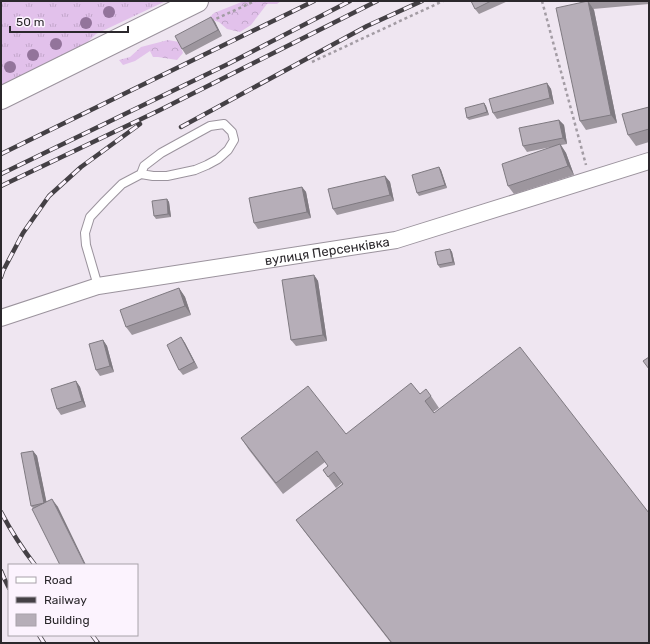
<svg xmlns="http://www.w3.org/2000/svg" width="650" height="644" font-family="Rubik,sans-serif">
  <defs>
    <pattern id="grass-tufts" width="24" height="20" patternUnits="userSpaceOnUse"><rect width="24" height="20" fill="#e2c1eb"/><path d="M3 7l-1-3M5 7V3M7 7l1-3M15 17l-1-3M17 17v-4M19 17l1-3" fill="none" stroke="#c2a6ca"/></pattern>
    <pattern id="forest-crowns" width="20" height="18" patternUnits="userSpaceOnUse"><rect width="20" height="18" fill="#e2c1eb"/><path d="M2 6a3 3 0 1 1 6 0M12 15a3 3 0 1 1 6 0" fill="none" stroke="#c2a6ca"/></pattern>
  </defs>
  <rect width="100%" height="100%" fill="#efe6f1"/>
  <!-- grass -->
  <path fill="url(#grass-tufts)" d="M1 1H166L96 34 80 49 1 87Z"/>
  <!-- forest -->
  <path fill="url(#forest-crowns)" d="M244 1H281L277 4H267L251 25 240 32 227 29 219 22 208 19 214 13Z
    M168 40 179 42 183 53 177 60 158 57H153L150 51 135 61 123 65 119 60 130 57 141 47Z"/>
  <g fill="none" stroke-linecap="round" stroke-linejoin="round">
    <defs>
      <path id="service" d="M98 286 86 245 85 233 90 217 105 201 122 184 141 174 153 176H167L195 170 207 165 218 159 228 150 234 140 232 132 224 124 210 126 161 153 144 166 141 174"/>
      <g id="minor">
        <path id="s1" d="M1 318 98 286 396 240 649 161"/>
      </g>
      <path id="secondary" d="M1 98 197 1"/>
    </defs>
    <!-- service casing -->
    <use href="#service" stroke="#9b939d" stroke-width="10"/>
    <!-- minor casing -->
    <use href="#minor" stroke="#9b939d" stroke-width="18"/>
    <!-- secondary casing -->
    <use href="#secondary" stroke="#9b939d" stroke-width="24"/>
    <!-- path -->
    <path stroke="#a39ca4" stroke-width="2.5" stroke-dasharray="3 3" stroke-linecap="butt" d="M542 1 586 165
      M211 21 255 1
      M312 62 443 1"/>
    <!-- service -->
    <use href="#service" stroke="#fff" stroke-width="8"/>
    <!-- minor -->
    <use href="#minor" stroke="#fff" stroke-width="16"/>
    <!-- secondary -->
    <use href="#secondary" stroke="#fff" stroke-width="22"/>
    <defs>
      <path id="rail" d="M181 127 367 26 422 1
        M1 154 314 1
        M1 174 228 64 350 1
        M1 186 160 110 377 1
        M1 277 3 271 23 233 49 196 81 167 140 124
        M1 512C11 531 22 548 35 565
        M1 571 4 578 9 588
        M39 635 44 643
        M92 635 98 643"/>
    </defs>
    <!-- rail casing -->
    <use href="#rail" stroke="#444045" stroke-width="4.5"/>
    <!-- rail -->
    <use href="#rail" stroke="#fcf3fe" stroke-width="3" stroke-dasharray="9" stroke-linecap="butt"/>
  </g>
  <!-- trees -->
  <g fill="#93749b">
    <circle cx="109" cy="12" r="6"/>
    <circle cx="86" cy="23" r="6"/>
    <circle cx="56" cy="44" r="6"/>
    <circle cx="33" cy="55" r="6"/>
    <circle cx="10" cy="67" r="6"/>
  </g>
  <!-- wall -->
  <path fill="#9d969e" d="M471 1H508L479 14 475 9Z
    M579 1H649V4L593 9 594 10 617 123 586 130 580 121V3Z
    M211 17 215 22 222 36 186 55 182 49Z
    M547 83 551 89 554 104 497 119 493 113Z
    M484 103 486 106 489 115 469 120 467 118Z
    M649 107V142L636 146 628 135Z
    M559 120 564 125 567 144 561 145 566 153 574 175 514 194 508 186 556 146 527 152 523 146Z
    M439 167 441 170 447 188 419 196 417 193Z
    M385 176 390 182 394 201 337 215 333 209Z
    M302 187 306 192 311 218 258 229 254 223Z
    M167 199 169 202 171 217 156 219 154 216Z
    M450 249 452 252 455 265 440 268 438 265Z
    M314 275 318 281 327 341 296 346 291 340Z
    M179 288 185 297 191 315 132 335 126 327Z
    M181 337 185 343 198 368 183 375 179 370Z
    M103 340 107 346 114 372 100 376 96 370Z
    M76 381 80 387 86 407 61 415 57 409Z
    M420 394 431 396 439 408 433 412 649 643H391L304 531 296 520 342 484V483L336 488 323 470 328 466 325 462 283 494 249 450 241 438 346 434Z
    M33 451 37 456 46 501 58 507 33 508 31 506Z"/>
  <!-- shaded-wall -->
  <path fill="#7f7a81" d="M588 1 594 10 617 123 611 115Z
    M211 17 215 22 222 36 218 30Z
    M547 83 551 89 554 104 550 98Z
    M484 103 486 106 489 115 487 112Z
    M559 120 564 125 567 144 563 138Z
    M560 144 566 153 574 175 568 166Z
    M439 167 441 170 447 188 445 185Z
    M385 176 390 182 394 201 390 195Z
    M302 187 306 192 311 218 307 212Z
    M167 199 169 202 171 217 168 214Z
    M450 249 452 252 455 265 453 262Z
    M314 275 318 281 327 341 323 335Z
    M179 288 185 297 191 315 185 306Z
    M181 337 185 343 198 368 194 362Z
    M103 340 107 346 114 372 110 366Z
    M76 381 80 387 86 407 82 401Z
    M33 451 37 456 48 509 44 503Z
    M52 499 58 507 86 565H85Z"/>
  <!-- building -->
  <path fill="#b6aeb8" stroke="#7f7a81" d="M471 1H491L475 9Z
    M588 1 611 115 580 121 556 8Z
    M211 17 218 30 182 49 175 36Z
    M547 83 550 98 493 113 489 99Z
    M484 103 487 112 467 118 465 108Z
    M649 107V129L628 135 622 114Z
    M559 120 563 138 523 146 519 128Z
    M560 144 568 166 508 186 502 164Z
    M439 167 445 185 417 193 412 175Z
    M385 176 390 195 333 209 328 189Z
    M302 187 307 212 254 223 249 198Z
    M167 199 168 214 154 216 152 201Z
    M450 249 453 262 438 265 435 252Z
    M314 275 323 335 291 340 282 280Z
    M179 288 185 306 126 327 120 310Z
    M181 337 194 362 179 370 167 345Z
    M103 340 110 366 96 370 89 344Z
    M520 347 649 513V643H392L296 520 343 484 334 472 328 477 323 470 328 466 317 451 276 483 241 438 308 386 346 434 411 383 420 394 426 389 431 396 425 401 434 413Z
    M649 357V369L643 361Z
    M76 381 82 401 57 409 51 389Z
    M33 451 44 503 31 506 21 453Z
    M52 499 85 565H60L32 509Z"/>
  <g text-anchor="middle" stroke-width="3" stroke-linejoin="round" paint-order="stroke">
    <!-- street labels -->
    <g font-size="13" fill="#2b282c" stroke="#fcf3fe">
      <text dy="5" stroke="none"><textPath href="#s1" startOffset="334">вулиця Персенківка</textPath></text>
    </g>
  </g>
  <!-- border -->
  <rect width="650" height="644" fill="none" stroke="#2b282c" stroke-width="4"/>
  <!-- legend -->
  <rect x="8" y="564" width="130" height="72" fill="#fcf3fe" stroke="#a8a2aa"/>
  <rect x="16" y="577" width="20" height="6" fill="#ffffff" stroke="#a8a2aa"/>
  <text x="44" y="584" font-size="12" fill="#2b282c">Road</text>
  <rect x="16" y="597" width="20" height="6" fill="#444045" stroke="#a8a2aa"/>
  <text x="44" y="604" font-size="12" fill="#2b282c">Railway</text>
  <rect x="16" y="614" width="20" height="12" fill="#b6aeb8" stroke="#a8a2aa"/>
  <text x="44" y="624" font-size="12" fill="#2b282c">Building</text>
  <!-- scale -->
  <path d="M10 26v6h118v-6" fill="none" stroke="#2b282c" stroke-width="2"/>
  <text x="16" y="26" font-size="12" fill="#2b282c" stroke="#fcf3fe" stroke-width="3" paint-order="stroke">50 m</text>
</svg>
